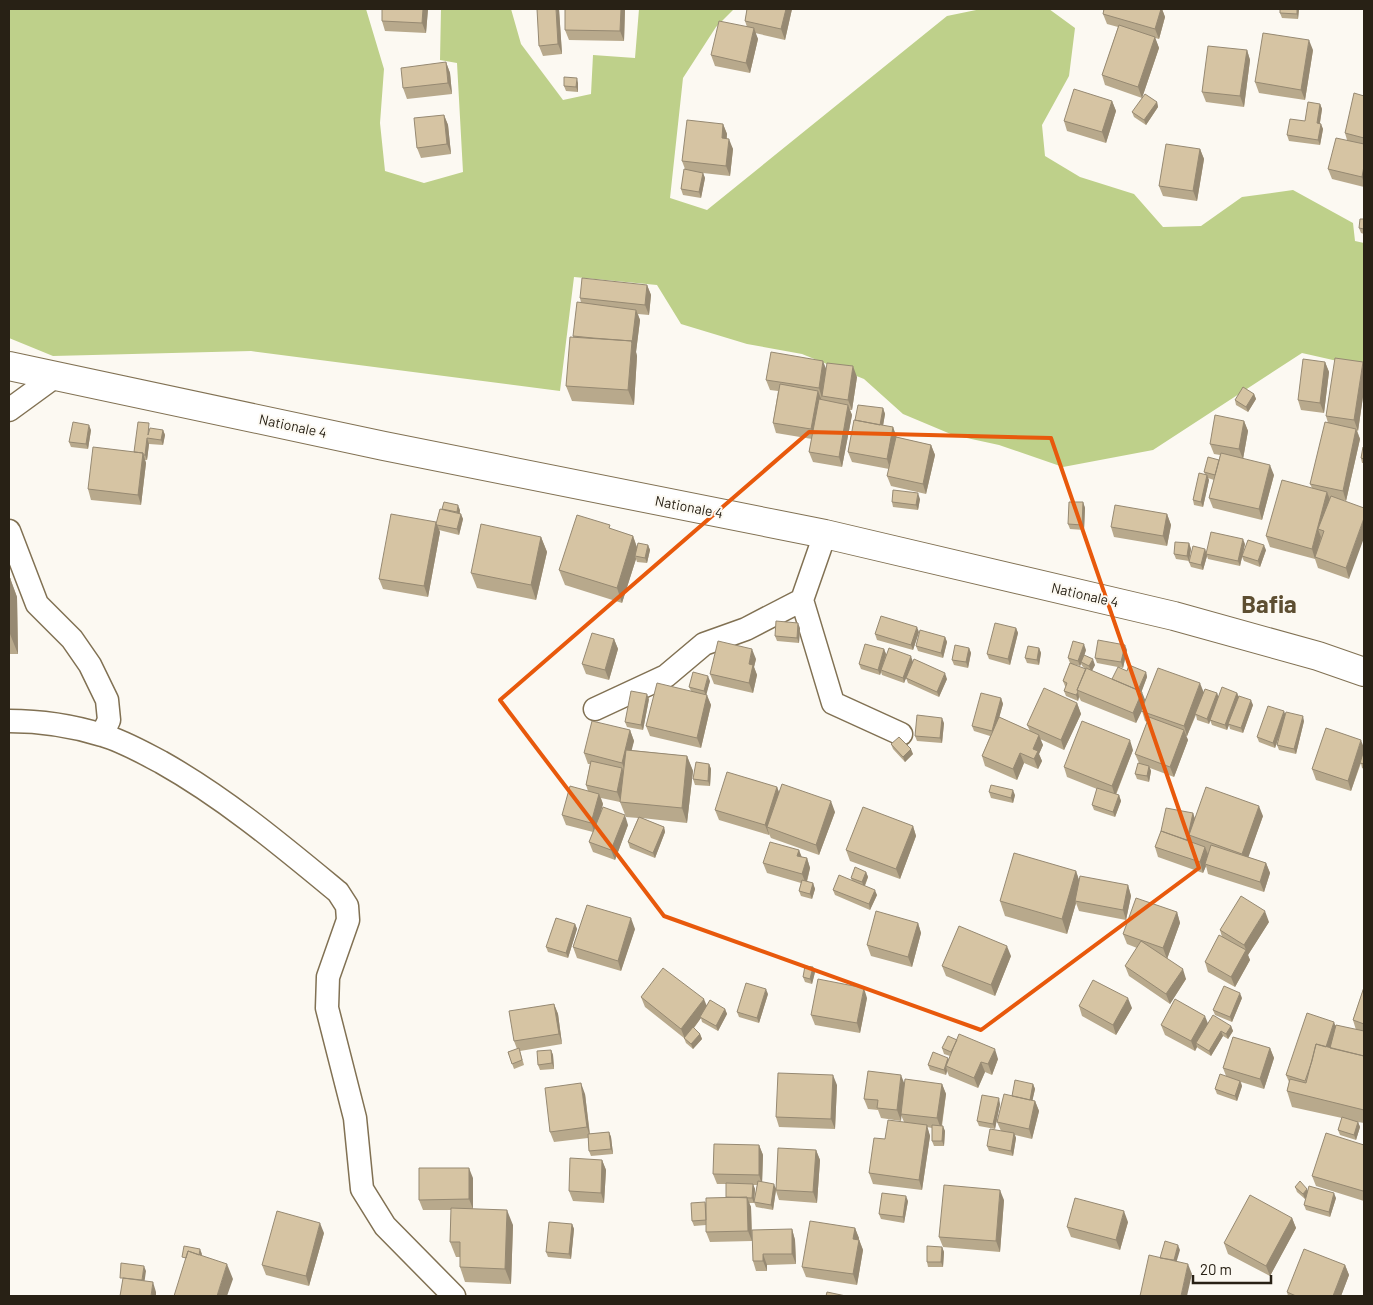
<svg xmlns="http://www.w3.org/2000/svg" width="1373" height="1305" font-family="Barlow,sans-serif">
  <rect width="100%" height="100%" fill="#fcf9f2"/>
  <!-- forest -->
  <path fill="#bed08a" d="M9 9H366L384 69 380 123 385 171 424 183 463 172 457 63 440 60 441 9H511L521 44 563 100 591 94 593 55 635 58 639 9H734L716 27 683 78 670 198 707 210 947 16 981 9H1049L1075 28 1069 76 1042 125 1045 156 1080 177 1134 194 1163 227 1201 226 1242 197 1293 190 1353 223 1355 241 1364 243V367L1302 353 1153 450 1063 467 999 445 953 435 903 414 864 379 802 354 747 344 681 324 657 285 574 277 560 391 251 351 53 356 9 338Z"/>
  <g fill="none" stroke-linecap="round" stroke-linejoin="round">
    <defs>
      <path id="street" d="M9 410 57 375
        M9 531 37 604 72 639 90 665 107 700 109 720 102 735
        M825 534 802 600 833 703 901 734
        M595 709 666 676 704 644 746 629 802 600
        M9 721C39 721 73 726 102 735 123 741 142 752 161 762 225 798 281 845 338 892L347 906 348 920 328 977 327 1008 355 1118 362 1189 385 1226 454 1296"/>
      <path id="highway" d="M9 366 384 446 825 534 1174 616 1318 656 1364 672"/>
    </defs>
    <!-- street casing -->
    <use href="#street" stroke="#817153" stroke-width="25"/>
    <!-- highway casing -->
    <use href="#highway" stroke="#817153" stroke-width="30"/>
    <!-- street -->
    <use href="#street" stroke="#fff" stroke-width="22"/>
    <!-- highway -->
    <use href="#highway" stroke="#fff" stroke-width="28"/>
  </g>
  <!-- wall -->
  <path fill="#b8a98c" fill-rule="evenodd" d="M382 9H428L426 33 385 31 382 21Z
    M559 9 562 54 543 56 539 46Z
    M565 9H625L624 41 569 40 565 30Z
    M747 9H792L785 40 755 33 758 39 750 73 715 66 711 55 747 27 745 21Z
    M1104 9H1162L1165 17 1159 39 1155 38 1159 48 1142 98 1105 85 1102 75 1118 27 1107 24 1103 14Z
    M1280 9H1299L1298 19 1282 18 1280 13Z
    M1247 50 1250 60 1244 107 1206 102 1202 92Z
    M1313 50 1305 100 1259 93 1255 82Z
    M446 62 450 73 452 94 407 99 403 88Z
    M578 83V92L566 91 564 86Z
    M1364 96V187L1332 179 1328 169 1347 140 1345 133Z
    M1112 101 1116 111 1106 143 1067 131 1064 121Z
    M1157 102 1158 107 1146 125 1134 117 1132 112Z
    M1320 104 1322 109 1320 123 1323 129 1320 145 1289 141 1287 135 1305 121Z
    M444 115 448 125 451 154 421 158 417 148Z
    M723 124 727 134V139L733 149 730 176 703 173 705 178 701 198 683 195 681 189 685 169 682 161Z
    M1200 149 1204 159 1197 201 1163 196 1159 186Z
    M1364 219V234L1361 233 1359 228Z
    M647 285 651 295 649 315 638 314 640 320 636 352 637 356 634 405 572 401 566 386 573 337V336L581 303 580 298Z
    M1325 362 1329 372 1324 413 1301 410 1298 400Z
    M1363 362 1364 364V390L1358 431 1357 430 1360 439 1346 501 1342 500 1349 579 1318 568 1315 559 1270 547 1266 536 1312 488 1310 484 1328 423 1326 416Z
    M826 369 857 377 852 410H850L852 415 842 467 813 462 809 452 812 439 776 433 773 423 778 391 770 390 766 380Z
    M1254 394 1256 399 1248 412 1236 405 1235 400Z
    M883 408 885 414 883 426 893 427 896 437 931 445 935 455 926 494 891 486 887 476 889 469 852 462 848 452 855 420Z
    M1244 421 1248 431 1243 459 1274 475 1262 520 1213 508 1209 498 1214 480 1208 478 1209 480 1203 507 1194 505 1193 500 1205 474 1204 472 1219 460 1220 455 1214 454 1210 444Z
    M151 429 163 430 165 435 163 445 149 444 147 460H145L146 463 141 505 91 500 88 489 134 452Z
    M91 430 88 449 71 447 69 442Z
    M1364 448V463H1362L1361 458Z
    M920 499 918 510 893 507 892 502Z
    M1083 502 1085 508 1084 530 1070 529 1068 524Z
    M442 509 460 510V513L463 519 459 535 439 530 440 532 428 597 383 589 379 579 436 524 442 510Z
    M1167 514 1171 525 1167 546 1114 537 1111 527Z
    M611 529 633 536 637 547 648 545 650 550 647 563 637 562 636 559 622 603 565 585 559 570Z
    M541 537 547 552 536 600 477 588 471 573Z
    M1189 543 1191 549 1189 561 1176 559 1174 554Z
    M1245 544 1243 553 1266 550 1260 567 1244 561 1242 557 1240 566 1208 559 1207 556 1203 570 1191 567 1189 562 1205 549 1206 552Z
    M9 578H10L17 597 18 654H9Z
    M800 628 799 643 777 641 775 636Z
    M1016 628 1018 633 1010 665 989 659 987 654Z
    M919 632 913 650 877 640 875 634Z
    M945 637 947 642 943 658 918 651 916 646Z
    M614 639 618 649 609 680 586 674 582 664Z
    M969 648 971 653 968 668 954 665 952 660Z
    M1039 648 1041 653 1039 665 1027 663 1025 658Z
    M884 649 886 654 913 662 908 674 947 679 939 697 908 683 906 678 904 683 882 675 881 672 880 675 861 669 859 664Z
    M1086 650 1083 657 1095 665 1092 671 1112 679 1127 671 1146 672 1147 677 1141 692 1145 701 1203 692 1217 693 1218 697 1237 693 1239 697 1253 705 1243 733 1230 729 1229 725 1227 730 1212 725 1210 720 1209 724 1197 720 1196 715 1187 736H1186L1188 740 1174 777 1150 768 1151 771 1149 782 1137 779 1135 774 1139 763 1135 754 1147 722 1145 721 1142 711 1136 723 1081 701 1079 697 1078 701 1066 696 1064 691 1066 687 1065 686 1063 681 1070 663 1068 658ZM1072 664 1080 666 1081 664 1083 667 1086 669Z
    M1127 650 1123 668 1097 663 1095 658Z
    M756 659 754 667 757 675 753 693 714 684 710 674Z
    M710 681 706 694 711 705 701 748 650 736 646 726 691 691 689 687Z
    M1001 698 1003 704 999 717 1030 731 1027 725 1077 703 1081 714 1064 750 1040 739 1043 745 1039 754 1042 761 1038 769 1024 763 1017 780 985 766 982 756 990 736 974 731 972 726Z
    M649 699 643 730 627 727 625 722Z
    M1285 715 1304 721 1296 754 1279 750 1277 745 1282 729 1275 748 1259 742 1257 737Z
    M944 723 942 743 917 741 915 736Z
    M630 730 634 741 631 750 687 756 693 771 687 823 642 818 664 827 665 832 655 858 630 848 628 842 638 818 626 817 620 802 601 798 603 804 601 811 628 825 615 860 593 852 589 842 593 832 566 825 562 815 588 791 586 785 590 764H588L584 753Z
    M891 744 913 754 905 762 893 749Z
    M1364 748V769L1362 768 1361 763 1351 791 1316 780 1312 769Z
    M1133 750 1116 795H1119L1121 801 1115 817 1094 810 1092 805 1097 789 1067 777 1064 767Z
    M709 764 711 769 710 786 695 785 693 779Z
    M777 787 779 792 835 812 819 855 771 838 769 834V835L719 820 715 810Z
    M989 792 1015 795 1013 803 991 798Z
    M1193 813 1195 819 1263 816 1248 857 1266 863 1270 873 1264 892 1208 874 1206 866 1203 873 1158 857 1155 847 1161 831Z
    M913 826 916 836 900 879 850 861 846 850Z
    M799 850 801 857 807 858 810 868 807 882 813 883 815 889 812 899 801 896 799 891 801 883 767 873 763 863Z
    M1076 871 1079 880 1128 885 1131 896 1126 920 1079 911 1076 903 1067 934 1005 916 1000 901Z
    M866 872 868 877 865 886 877 895 870 910 835 895 833 890 852 881 851 878Z
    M1177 912 1180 923 1167 959 1186 979 1170 1004 1129 976 1125 966 1137 948 1127 944 1123 934Z
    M1269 922 1248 955 1250 960 1235 987 1208 972 1205 962 1222 937 1220 930Z
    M918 923 921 933 912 967 871 956 867 945Z
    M575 924 577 929 568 958 548 952 546 947Z
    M635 929 621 971 577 958 573 947Z
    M1011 956 995 996 946 976 942 966Z
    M815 972 812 984 805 982 803 977Z
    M1364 987V1123L1358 1122 1360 1127 1356 1140 1340 1135 1338 1130 1342 1118 1292 1107 1287 1091 1289 1082 1286 1075 1336 1025 1356 1030 1353 1020Z
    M768 994 759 1023 739 1017 737 1012Z
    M641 997 707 1005 725 1009 727 1014 718 1031 702 1022 701 1018 694 1028 700 1034 702 1039 693 1049 686 1043 684 1038 645 1007Z
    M867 998 860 1033 815 1025 811 1015Z
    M1242 998 1232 1022 1215 1015 1213 1010Z
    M554 1004 558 1014 562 1044 520 1051 524 1065 514 1069 508 1052 517 1049 514 1041Z
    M1079 1006 1132 1008 1116 1035 1082 1016Z
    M1208 1024 1231 1026 1233 1031 1228 1039 1223 1036 1211 1056 1198 1048 1197 1047 1195 1051 1165 1035 1161 1025Z
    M942 1048 998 1059 992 1075 985 1072 978 1088 949 1076 947 1071 946 1075 930 1070 928 1065 949 1059 950 1056 944 1054Z
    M1270 1048 1274 1058 1264 1089 1241 1082 1242 1086 1237 1101 1217 1094 1215 1089 1226 1076 1223 1068Z
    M551 1050 553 1055 554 1069 540 1070 538 1065Z
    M942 1084 946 1094 942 1126 945 1131 944 1146H934L932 1141V1128L927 1127 930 1136 922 1190 873 1184 869 1173 885 1139 904 1122 901 1115V1121L881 1118 878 1110 868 1109 864 1099 905 1085Z
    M1033 1084 1035 1089 1032 1101H1035L1039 1111 1032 1139 1015 1135 1016 1138 1013 1156 989 1151 987 1146 1001 1131 997 1122 1012 1096Z
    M837 1085 835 1129 779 1127 776 1117Z
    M585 1094 590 1134 609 1132 611 1137 613 1154 591 1156 589 1151 588 1138 554 1142 550 1132Z
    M1000 1104 995 1129 979 1126 977 1121Z
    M759 1145 763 1155 762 1182 776 1188 816 1150 820 1160 817 1203 779 1200 776 1191 773 1210 756 1207 754 1202 757 1185H753L755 1189 754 1203H749L751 1207 752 1241 710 1242 706 1232V1225L694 1226 692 1221 705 1202 706 1205 726 1197V1184H717L713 1174Z
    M1364 1145V1201L1316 1186 1312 1176Z
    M602 1160 606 1170 604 1203 573 1201 569 1191Z
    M473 1178V1209L513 1225 511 1284 465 1282 460 1267V1257H456L450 1242 451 1210H423L419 1200Z
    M1295 1187 1336 1198 1330 1217 1306 1210 1304 1205 1307 1197 1305 1199 1297 1192Z
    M1004 1200 1000 1252 943 1247 939 1237Z
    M908 1201 904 1223 881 1219 879 1214Z
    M1292 1218 1296 1228 1270 1276 1228 1254 1224 1243Z
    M1128 1222 1120 1250 1071 1237 1067 1227Z
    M572 1224 574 1229 571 1259 548 1257 546 1252Z
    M855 1228 863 1250 857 1285 806 1277 802 1267Z
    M792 1229 795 1240 796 1264 767 1265V1271H756L753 1261Z
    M324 1233 309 1286 266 1275 262 1265Z
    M942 1247 944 1252 943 1267H928L927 1262Z
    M1345 1265 1349 1275 1341 1296H1288L1287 1292Z"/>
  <!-- shaded-wall -->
  <path fill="#968972" d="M423 9H428L426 33 422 23Z
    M556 9H559L562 54 558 44Z
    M621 9H625L624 41 620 31Z
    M786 9H792L785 40 781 29Z
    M1161 9H1162L1165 17 1159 39 1155 29Z
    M1297 9H1299L1298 19 1297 14Z
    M754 28 758 39 750 73 746 63Z
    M1155 37 1159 48 1142 98 1138 87Z
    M1309 40 1313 50 1305 100 1301 90Z
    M1247 50 1250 60 1244 107 1240 96Z
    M446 62 450 73 452 94 448 83Z
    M577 78 578 83V92L576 87Z
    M1112 101 1116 111 1106 143 1102 132Z
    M1157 102 1158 107 1146 125 1144 120Z
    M1320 104 1322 109 1319 128 1317 123Z
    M444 115 448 125 451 154 447 144Z
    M723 124 727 134 725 148 722 138Z
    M1321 124 1323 129 1320 145 1318 140Z
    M729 139 733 149 730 176 726 166Z
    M1200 149 1204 159 1197 201 1193 191Z
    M1364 166V184L1362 177Z
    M703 173 705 178 701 198 699 192Z
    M647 285 651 295 649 315 645 305Z
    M636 310 640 320 636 352 637 356 634 405 628 390 632 341Z
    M823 361 827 371 822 396V398L819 388Z
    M1325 362 1329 372 1324 413 1320 403Z
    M1363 362 1364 364V390L1358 431 1354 420Z
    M853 366 857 377 852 410 848 400Z
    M818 391 822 401 815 439 811 429Z
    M1254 394 1256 399 1248 412 1246 407Z
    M848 405 852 415 842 467 839 457Z
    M883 408 885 414 882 431 880 426Z
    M1244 421 1248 431 1243 459 1239 449Z
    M89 425 91 430 88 449 86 444Z
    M893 427 897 438 890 469 887 459Z
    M1356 429 1360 439 1346 501 1343 491Z
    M163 430 165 435 163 445 161 440Z
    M147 438 149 444 147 460 145 455Z
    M931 445 935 455 926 494 923 484Z
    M143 453 146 463 141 505 138 495Z
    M1270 465 1274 475 1262 520 1259 509Z
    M1207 475 1209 480 1203 507 1201 502Z
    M1327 492 1331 502 1318 529 1321 537 1315 559 1312 549Z
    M918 493 920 499 918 510 916 505Z
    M1083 502 1085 508 1084 530 1082 525Z
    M458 505 460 510 459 517 457 512Z
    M461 514 463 519 459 535 457 529Z
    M1167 514 1171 525 1167 546 1163 536Z
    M1364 518V538L1349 579 1346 568Z
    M436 522 440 532 428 597 424 586Z
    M633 536 638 551 635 556 636 559 622 603 617 588Z
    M541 537 547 552 536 600 531 585Z
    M1243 539 1245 544 1240 566 1238 561Z
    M1189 543 1191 549 1189 561 1187 556Z
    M648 545 650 550 647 563 645 558Z
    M1264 545 1266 550 1260 567 1258 561Z
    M1205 549 1207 556 1203 570 1201 565Z
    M10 578 17 597 18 654 10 634Z
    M798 623 800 628 799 643 797 638Z
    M917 627 919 632 913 650 911 645Z
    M1016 628 1018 633 1010 665 1008 659Z
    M945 637 947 642 943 658 941 653Z
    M614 639 618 649 609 680 605 670Z
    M1084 644 1086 650 1082 663 1081 662V664L1080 666 1078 661Z
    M1125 645 1127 650 1123 668 1121 662Z
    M969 648 971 653 968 668 966 662Z
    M1039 648 1041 653 1039 665 1037 660Z
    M752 649 756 659 754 667 757 675 753 693 749 683V664Z
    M884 649 886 654 881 670V672L880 675 878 670Z
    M911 656 913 662 904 683 903 678Z
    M1093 659 1095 665 1091 672 1089 666Z
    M1146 672 1147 677 1140 696 1138 691Z
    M945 673 947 679 939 697 937 692Z
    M708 676 710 681 706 696 704 691Z
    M1200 683 1204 693 1187 736 1184 726Z
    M1078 692 1079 697 1078 701 1076 695Z
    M1142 692 1146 702 1136 723 1133 713Z
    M1217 693 1219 698 1209 724 1207 719Z
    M1237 693 1239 698 1227 730 1225 725Z
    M647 694 649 699 643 730 641 725Z
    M707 695 711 705 701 748 697 738Z
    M1001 698 1003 704 994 736 992 731Z
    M1251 700 1253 705 1243 733 1241 728Z
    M1077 703 1081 714 1064 750 1061 740Z
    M1284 711 1286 716 1275 748 1273 743Z
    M1303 716 1304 721 1296 754 1294 749Z
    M942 718 944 723 942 743 940 738Z
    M630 730 634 741 626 773 622 763Z
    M1184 730 1188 740 1174 777 1170 767Z
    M1039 735 1043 745 1039 754 1042 761 1038 769 1034 759 1033 749Z
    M1130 740 1133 750 1115 796 1112 786Z
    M1361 740 1364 748V752L1351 791 1348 781Z
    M911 749 913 754 905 762 903 757Z
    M1020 753 1024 763 1017 780 1013 769Z
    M687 756 693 771 687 823 682 808Z
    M709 764 711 769 710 786 708 781Z
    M1149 766 1151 771 1149 782 1147 776Z
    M622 768 626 778 621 802 617 792Z
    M777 787 781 798 767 827 769 834V835L765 825Z
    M1013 790 1015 795 1013 803 1011 798Z
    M599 794 603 804 595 833 591 823Z
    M1119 795 1121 801 1115 817 1113 812Z
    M831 801 835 812 819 855 816 845Z
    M1259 806 1263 816 1246 864 1242 854Z
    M1193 813 1195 819 1189 835 1191 839 1189 845 1187 840Z
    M625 815 628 825 615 860 611 850Z
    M913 826 916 836 900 879 896 869Z
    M664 827 665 832 655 858 653 853Z
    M1205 847 1209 857 1205 864 1206 866 1203 873 1200 862Z
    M799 850 803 860 797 856Z
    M807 858 810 868 806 884 802 874Z
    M1266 863 1270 873 1264 892 1260 882Z
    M1076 871 1081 886 1075 901 1076 903 1067 934 1062 919Z
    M866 872 868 877 864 887 862 882Z
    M813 883 815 889 812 899 810 894Z
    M1128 885 1131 896 1126 920 1123 910Z
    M875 890 877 895 870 910 869 904Z
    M1265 911 1269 922 1248 955 1250 960 1235 987 1231 977 1246 950 1244 945Z
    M1177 912 1180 923 1167 959 1163 948Z
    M631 918 635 929 621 971 618 961Z
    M918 923 921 933 912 967 908 957Z
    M575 924 577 929 568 958 566 953Z
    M1007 946 1011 956 995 996 991 985Z
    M813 967 815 972 812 984 810 979Z
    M1183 969 1186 979 1170 1004 1166 994Z
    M864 988 867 998 860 1033 857 1023Z
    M766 989 768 994 759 1023 757 1018Z
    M1240 993 1242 998 1232 1022 1230 1017Z
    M1128 998 1132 1008 1116 1035 1113 1025Z
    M704 999 708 1009 700 1017 701 1018 685 1039 681 1029Z
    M554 1004 558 1014 562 1044 559 1034Z
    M725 1009 727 1014 718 1031 716 1026Z
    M1205 1016 1209 1026 1196 1043 1197 1047 1195 1051 1191 1041Z
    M1334 1022 1338 1032 1332 1049 1325 1048Z
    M1231 1026 1233 1031 1228 1039 1226 1034Z
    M1221 1031 1223 1036 1211 1056 1209 1051Z
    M700 1034 702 1039 693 1049 691 1044Z
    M1270 1048 1274 1058 1264 1089 1260 1079Z
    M995 1049 998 1059 992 1075 988 1064Z
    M551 1050 553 1055 554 1069 552 1063Z
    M948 1058 950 1063 946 1066 947 1071 946 1075 944 1070Z
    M981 1062 985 1072 978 1088 974 1078Z
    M833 1075 837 1085 835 1129 831 1119Z
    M901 1075 905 1085 901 1121 897 1110Z
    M1240 1081 1242 1086 1237 1101 1235 1096Z
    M581 1083 585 1094 590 1137 587 1127Z
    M942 1084 946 1094 941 1129 937 1118Z
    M1033 1084 1035 1089 1031 1107 1029 1102Z
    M999 1098 1000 1104 995 1129 993 1124Z
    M1035 1101 1039 1111 1032 1139 1029 1129Z
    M1358 1122 1360 1127 1356 1140 1354 1135Z
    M927 1125 930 1136 922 1190 919 1180Z
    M943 1126 945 1131 944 1146 942 1141Z
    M609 1132 611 1137 613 1154 611 1149Z
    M1014 1133 1016 1138 1013 1156 1011 1151Z
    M759 1145 763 1155 762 1185 759 1175Z
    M816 1150 820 1160 817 1203 813 1192Z
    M602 1160 606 1170 604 1203 601 1193Z
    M469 1168 473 1178V1209L469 1199Z
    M753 1184 755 1189 754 1203 752 1198Z
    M774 1184 776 1189 773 1210 771 1205Z
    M1307 1189 1309 1194 1305 1199 1303 1194Z
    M1000 1190 1004 1200 1000 1252 996 1241Z
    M1334 1193 1336 1198 1330 1217 1329 1212Z
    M906 1196 908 1201 904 1223 903 1217Z
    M747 1197 751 1207 752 1241 748 1231Z
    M507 1210 513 1225 511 1284 505 1269Z
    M1124 1211 1128 1222 1120 1250 1116 1240Z
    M1292 1218 1296 1228 1270 1276 1266 1266Z
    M320 1223 324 1233 309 1286 306 1276Z
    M572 1224 574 1229 571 1259 569 1254Z
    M855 1228 859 1238 857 1249 853 1239Z
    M792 1229 795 1240 796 1264 792 1254Z
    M859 1240 863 1250 857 1285 853 1274Z
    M1178 1245 1180 1250 1175 1267 1173 1262Z
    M942 1247 944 1252 943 1267 941 1262Z
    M200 1249 202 1254 200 1265 198 1260Z
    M763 1254 767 1265V1271L763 1261Z
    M227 1264 233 1279 227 1296H217Z
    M1188 1264 1192 1274 1187 1296H1181Z
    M1345 1265 1349 1275 1341 1296H1333Z
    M144 1266 146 1271 144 1285 142 1280Z
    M153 1282 156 1292V1296H151Z"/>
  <!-- building -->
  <path fill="#d6c4a3" stroke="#968972" d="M382 9H423L422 23 382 21Z
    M537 9H556L558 44 539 46Z
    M565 9H621L620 31 565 30Z
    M747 9H786L781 29 745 21Z
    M1104 9H1161L1155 29 1103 14Z
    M1280 9H1297V14L1280 13Z
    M719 21 754 28 746 63 711 55Z
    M1119 25 1155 37 1138 87 1102 75Z
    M1263 33 1309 40 1301 90 1255 82Z
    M1208 46 1247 50 1240 96 1202 92Z
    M446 62 448 83 403 88 401 68Z
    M564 77 577 78 576 87 564 86Z
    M1074 89 1112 101 1102 132 1064 121Z
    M1354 93 1364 96V138L1345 133Z
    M1145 94 1157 102 1144 120 1132 112Z
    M1308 102 1320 104 1317 123 1321 124 1318 140 1287 135 1290 119 1305 121Z
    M444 115 447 144 417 148 414 118Z
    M687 120 723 124 722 138 729 139 726 166 682 161Z
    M1336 138 1364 144V166L1362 177 1328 169Z
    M1166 144 1200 149 1193 191 1159 186Z
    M684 169 703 173 699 192 681 189Z
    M1360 219H1364V229L1359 228Z
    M582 278 647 285 645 305 580 298Z
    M577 302 636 310 632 343V341L593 338 573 336Z
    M570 337 632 341 628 390 566 386Z
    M771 352 823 361 819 388 766 380Z
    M1335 358 1363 362 1354 420 1326 416Z
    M1303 359 1325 362 1320 403 1298 400Z
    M827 363 853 366 848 400 822 396Z
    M780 384 818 391 811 429 773 423Z
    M1243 387 1254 394 1246 407 1235 400Z
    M819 399 848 405 839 457 809 452Z
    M858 405 883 408 880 425 855 420Z
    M1215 415 1244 421 1239 449 1210 444Z
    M854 420 893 427 887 459 848 452Z
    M73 422 89 425 86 444 69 442Z
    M138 422 149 423 148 435 150 428 163 430 161 440 147 438 145 455H143V453L134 452Z
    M1325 422 1356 429 1343 491 1310 484Z
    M896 437 931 445 923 484 887 476Z
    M93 447 143 453 138 495 88 489Z
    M1363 447 1364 448V459L1361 458Z
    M1221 453 1270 465 1259 509 1209 498Z
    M1208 457 1219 460 1215 475 1204 472Z
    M1199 473 1207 475 1201 502 1193 500Z
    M1282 480 1327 492 1312 549 1266 536Z
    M893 490 918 493 916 505 892 502Z
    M1331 496 1364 508V518L1346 568 1315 557 1324 531 1318 529Z
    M444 502 458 505 457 512 442 509Z
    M1069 502H1083L1082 525 1068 524Z
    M1115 505 1167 514 1163 536 1111 527Z
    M440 509 461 514 457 529 437 525 436 524Z
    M391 514 436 522 424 586 379 579Z
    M577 515 610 525 609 528 633 536 617 588 559 570Z
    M481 524 541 537 531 585 471 573Z
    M1211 532 1243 539 1238 561 1206 554Z
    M1248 540 1264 545 1258 561 1242 556Z
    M1175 542 1189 543 1187 556 1174 554Z
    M638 543 648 545 645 558 635 556Z
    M1193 546 1205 549 1201 565 1189 562Z
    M9 578H10V634H9Z
    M881 616 917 627 911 645 875 634Z
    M776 621 798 623 797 638 775 636Z
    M995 623 1016 628 1008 659 987 654Z
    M920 630 945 637 941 653 916 646Z
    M592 633 614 639 605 670 582 664Z
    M1098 640 1125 645 1121 662 1095 658Z
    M718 641 752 649 749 664 753 665 749 683 710 674Z
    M1073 641 1084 644 1078 661 1068 658Z
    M865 644 884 649 878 670 859 664Z
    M955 645 969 648 966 662 952 660Z
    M1028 646 1039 648 1037 660 1025 658Z
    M889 648 911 656 903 678 881 670Z
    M1084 655 1093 659 1089 666 1081 662Z
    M914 659 945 673 937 692 906 678Z
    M1070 663 1086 669 1077 690 1078 692 1076 695 1064 691 1067 683 1063 681Z
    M1129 665 1146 672 1138 690 1112 679 1118 667 1127 671Z
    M1086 668 1142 692 1133 713 1077 690Z
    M1158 668 1200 683 1184 726 1141 711Z
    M693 672 708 676 704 691 689 687Z
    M657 683 707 695 697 738 646 726Z
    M1222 687 1237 693 1225 725 1210 720Z
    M1044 688 1077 703 1061 740 1027 725Z
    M1205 689 1217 693 1207 719 1195 714Z
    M631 691 647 694 641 725 625 722Z
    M981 693 1001 698 992 731 972 726Z
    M1239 696 1251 700 1241 728 1228 724Z
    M1268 706 1284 711 1273 743 1257 737Z
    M1286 712 1303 716 1294 749 1277 745Z
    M917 715 942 718 940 738 915 736Z
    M999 717 1039 735 1033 749 1038 751 1034 759 1020 753 1013 769 982 756Z
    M1149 717 1184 730 1170 767 1135 754Z
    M592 721 630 730 622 763 584 753Z
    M1082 721 1130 740 1112 786 1064 767Z
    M1326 728 1361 740 1348 781 1312 769Z
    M899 737 911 749 903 757 891 744Z
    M626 750 687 756 682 808 620 802Z
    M1364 750V764L1360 763Z
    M591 761 622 768 617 792 586 785Z
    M696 762 709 764 708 781 693 779Z
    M1138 763 1149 766 1147 776 1135 774Z
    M727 772 777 787 765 825 715 810Z
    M782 784 831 801 816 845 767 827Z
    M991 785 1013 790 1011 798 989 792Z
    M570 786 599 794 591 823 562 815Z
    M1206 787 1259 806 1242 854 1189 835Z
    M1097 788 1119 795 1113 812 1092 805Z
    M603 807 625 815 611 850 589 842Z
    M863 807 913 826 896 869 846 850Z
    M1166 808 1193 813 1187 840 1161 831Z
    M639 817 664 827 653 853 628 842Z
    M1161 831 1205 847 1200 862 1155 847Z
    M770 842 799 850 797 856 807 858 802 874 763 863Z
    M1211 845 1266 863 1260 882 1205 864Z
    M1014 853 1076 871 1062 919 1000 901Z
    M855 867 866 872 862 882 851 878Z
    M839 875 875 890 869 904 833 890Z
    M1080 876 1128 885 1123 910 1075 901Z
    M802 880 813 883 810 894 799 891Z
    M1241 896 1265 911 1244 945 1220 930Z
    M1136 898 1177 912 1163 948 1123 934Z
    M587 905 631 918 618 961 573 947Z
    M876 911 918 923 908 957 867 945Z
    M556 918 575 924 566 953 546 947Z
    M959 926 1007 946 991 985 942 966Z
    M1219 935 1246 950 1231 977 1205 962Z
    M1141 941 1183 969 1166 994 1125 966Z
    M805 966 813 967 810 979 803 977Z
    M663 968 704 999 681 1029 641 997Z
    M818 979 864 988 857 1023 811 1015Z
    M1093 980 1128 998 1113 1025 1079 1006Z
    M746 983 766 989 757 1018 737 1012Z
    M1224 986 1240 993 1230 1017 1213 1010Z
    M1364 987V1024L1353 1020Z
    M1175 999 1205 1016 1191 1041 1161 1025Z
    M710 1000 725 1009 716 1026 700 1017Z
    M554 1004 559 1034 514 1041 509 1011Z
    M1307 1013 1334 1022 1326 1047 1316 1044 1312 1061 1305 1081 1286 1075Z
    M1213 1015 1231 1026 1226 1034 1221 1031 1209 1051 1196 1043Z
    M1336 1025 1364 1031V1056L1330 1048Z
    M693 1027 700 1034 691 1044 684 1038Z
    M959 1034 995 1049 988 1064 981 1062 974 1078 946 1066Z
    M948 1036 957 1040 951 1052 942 1048Z
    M1233 1037 1270 1048 1260 1079 1223 1068Z
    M1316 1044 1364 1056V1110L1287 1091 1290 1079 1306 1083Z
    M519 1048 522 1060 512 1064 508 1052Z
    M551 1050 552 1063 538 1065 537 1051Z
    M933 1052 948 1058 944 1070 928 1065Z
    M868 1071 901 1075 897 1110 877 1108 878 1100 864 1099Z
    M778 1073 833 1075 831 1119 776 1117Z
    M1220 1074 1240 1081 1235 1096 1215 1089Z
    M905 1079 942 1084 937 1118 901 1114Z
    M1015 1080 1033 1084 1030 1100 1012 1096Z
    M581 1083 587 1127 550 1132 545 1088Z
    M1004 1094 1035 1101 1029 1129 997 1122Z
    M982 1095 999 1098 993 1124 977 1121Z
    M1342 1117 1358 1122 1354 1135 1338 1130Z
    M888 1120 927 1125 919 1180 869 1173 874 1138 885 1139Z
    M932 1125 943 1126 942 1141H932Z
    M990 1129 1014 1133 1011 1151 987 1146Z
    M609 1132 611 1149 589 1151 588 1134Z
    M1326 1133 1364 1145V1188L1363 1191 1312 1176Z
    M714 1144 759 1145V1175L713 1174Z
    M778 1148 816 1150 813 1192 776 1190Z
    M570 1158 602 1160 601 1193 569 1191Z
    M419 1168H469V1199L419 1200Z
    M758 1181 774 1184 771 1205 754 1202Z
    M1300 1181 1307 1189 1303 1194 1295 1187Z
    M726 1183 753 1184 752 1198 726 1197Z
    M944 1185 1000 1190 996 1241 939 1237Z
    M1309 1186 1334 1193 1329 1212 1304 1205Z
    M882 1193 906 1196 903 1217 879 1214Z
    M1250 1195 1292 1218 1266 1266 1224 1243Z
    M747 1197 748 1231 706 1232V1198Z
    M1075 1198 1124 1211 1116 1240 1067 1227Z
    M705 1202 706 1220 692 1221 691 1203Z
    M451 1208 507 1210 505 1269 460 1267V1242H450Z
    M277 1211 320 1223 306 1276 262 1265Z
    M810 1221 855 1228 853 1239 859 1240 853 1274 802 1267Z
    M549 1222 572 1224 569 1254 546 1252Z
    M792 1229V1254H763V1261H753L752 1230Z
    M1165 1241 1178 1245 1174 1260 1160 1258Z
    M184 1246 200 1249 199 1255 188 1251 186 1258 182 1257Z
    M927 1246 942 1247 941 1262H927Z
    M1304 1249 1345 1265 1333 1296H1296L1287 1292Z
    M188 1251 227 1264 217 1296H174Z
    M1149 1255 1188 1264 1181 1296H1140Z
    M121 1263 144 1266 142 1280 123 1278H120Z
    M123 1278 153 1282 151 1296H120Z
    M827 1292 846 1296H826Z"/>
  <!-- marked area -->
  <path fill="none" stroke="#e8590c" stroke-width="4" stroke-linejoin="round" d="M809 432 1051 438 1199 868 981 1030 664 916 500 700Z"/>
  <g text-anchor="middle" stroke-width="4" stroke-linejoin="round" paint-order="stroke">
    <!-- street labels -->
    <g font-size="14" fill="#282115" stroke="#fcf9f2">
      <text transform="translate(293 426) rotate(12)" y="5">Nationale 4</text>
      <text transform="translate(689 507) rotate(11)" y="5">Nationale 4</text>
      <text transform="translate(1085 595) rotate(13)" y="5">Nationale 4</text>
    </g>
    <!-- town labels -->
    <g font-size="24" font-weight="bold" fill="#5d4e31" stroke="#fcf9f2">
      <text x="1269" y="613">Bafia</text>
    </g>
  </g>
  <!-- border -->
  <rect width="1373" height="1305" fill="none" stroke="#282115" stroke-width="20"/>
  <!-- scale -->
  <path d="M1193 1275v8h78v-8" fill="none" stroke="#282115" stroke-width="2.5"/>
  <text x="1200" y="1275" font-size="15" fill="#282115" stroke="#fcf9f2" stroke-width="4" paint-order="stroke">20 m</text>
</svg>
